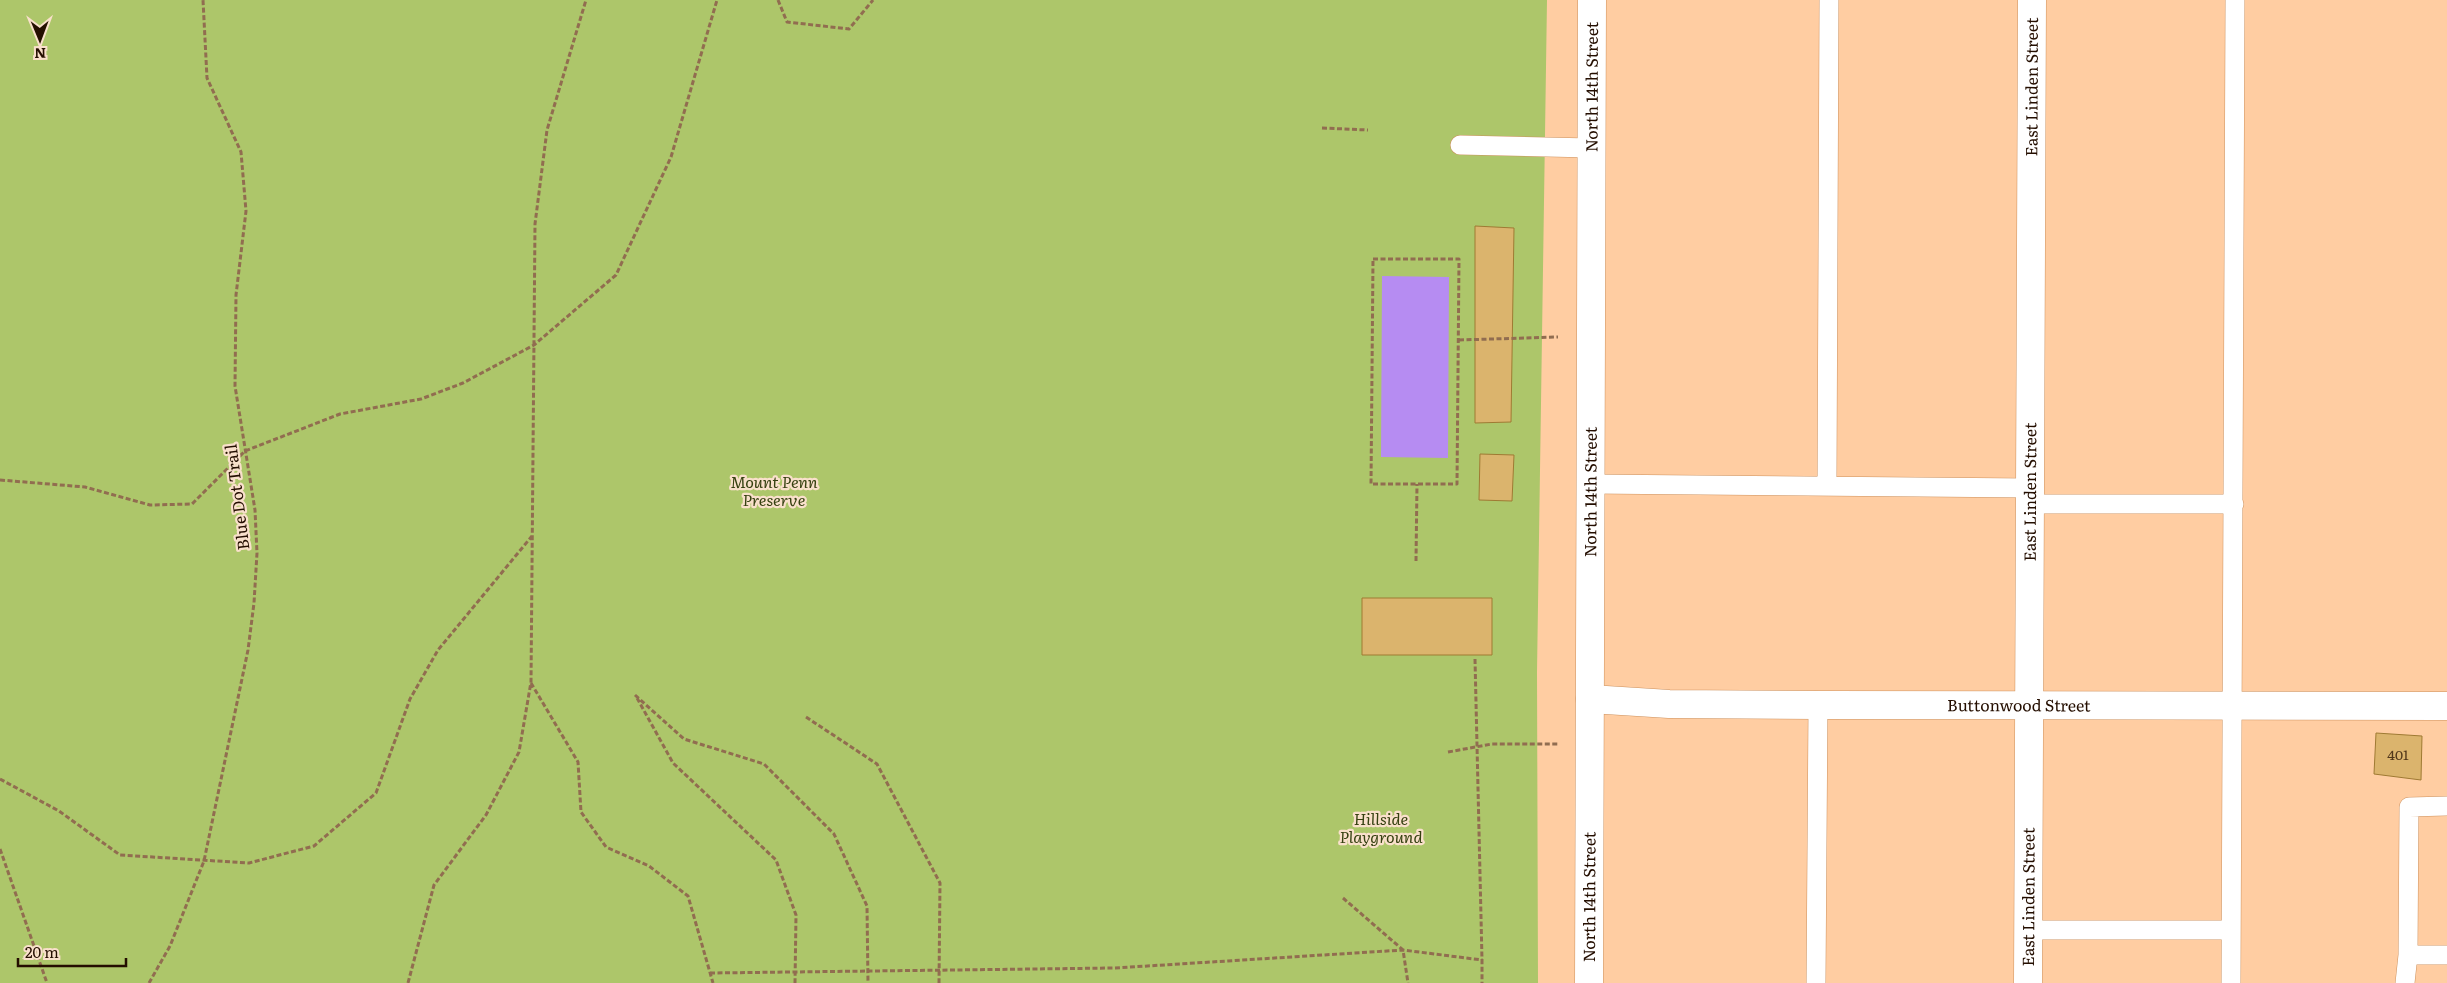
<svg xmlns="http://www.w3.org/2000/svg" width="2447" height="983" font-family="Literata,serif">
  <rect width="100%" height="100%" fill="#ffcda2"/>
  <!-- green -->
  <path fill="#adc66a" d="M0 0H1547L1537 672 1538 983H0Z"/>
  <!-- water -->
  <path fill="#b68cf2" d="M1382 276 1449 277 1448 458 1381 457Z"/>
  <!-- building -->
  <path fill="#dbb46d" stroke="#9f7a33" d="M1475 226 1514 228 1511 422 1475 423Z
    M1480 454 1514 455 1512 501 1479 500Z
    M1362 598H1492V655H1362Z
    M2376 733 2422 736 2421 780 2374 774Z"/>
  <g fill="none" stroke-linecap="round" stroke-linejoin="round">
    <defs>
      <path id="lane" d="M1460 145 1591 148
        M1590 484 2029 488
        M1827 486 1829 0
        M2029 504H2234
        M2447 806 2409 807 2408 955H2447
        M2028 930H2231
        M1816 983 1818 705
        M2231 983 2235 0
        M2405 983 2408 955"/>
      <g id="street">
        <path id="s1" d="M1590 699 1669 704 1818 705 2447 706"/>
        <path id="s2" d="M1589 983 1592 0"/>
        <path id="s3" d="M2028 983 2032 0"/>
      </g>
    </defs>
    <!-- lane casing -->
    <use href="#lane" stroke="#cd915d" stroke-width="20"/>
    <!-- street casing -->
    <use href="#street" stroke="#cd915d" stroke-width="29"/>
    <!-- path -->
    <path stroke="#916d50" stroke-width="3" stroke-dasharray="5 2.5" stroke-linecap="butt" d="M778 0 787 22 849 29 873 0
      M1322 128 1368 130
      M1373 259H1459L1457 484H1371Z
      M1459 340 1558 337
      M0 480 85 487 150 505 192 504 245 451 340 414 421 399 463 383 534 345 616 275 671 157 717 0
      M1416 561 1417 484
      M1475 659 1482 960
      M531 683 578 762 581 812 606 847 649 866 688 896 713 983
      M635 695 684 739 764 764 834 834 867 906 868 983
      M637 698 673 763 776 860 796 915 795 983
      M806 717 877 764 940 883 939 983
      M1448 752 1492 744H1558
      M0 779 59 811 120 855 249 863 314 846 376 793 410 699 438 650 532 536
      M0 849 47 983
      M1343 898 1403 950 1408 983
      M710 973 1115 968 1403 950 1482 960V983
      M149 983 170 946 204 861 248 650 254 603 257 553 255 510 235 386 236 295 246 211 241 152 207 78 203 0
      M408 983 434 885 486 815 519 752 531 682 535 224 547 130 586 0"/>
    <!-- lane -->
    <use href="#lane" stroke="#fff" stroke-width="19"/>
    <!-- street -->
    <use href="#street" stroke="#fff" stroke-width="28"/>
  </g>
  <g text-anchor="middle" stroke-width="4.5" stroke-linejoin="round" paint-order="stroke">
    <!-- number labels -->
    <g font-size="14" fill="#52381b">
      <text x="2398" y="760">401</text>
    </g>
    <!-- street labels -->
    <g font-size="16" fill="#240e00" stroke="#f9e0cb">
      <text dy="6" stroke="none"><textPath href="#s2" startOffset="896">North 14th Street</textPath></text>
      <text dy="6" stroke="none"><textPath href="#s3" startOffset="896">East Linden Street</textPath></text>
      <text dy="6" stroke="none"><textPath href="#s3" startOffset="491">East Linden Street</textPath></text>
      <text dy="6" stroke="none"><textPath href="#s2" startOffset="491">North 14th Street</textPath></text>
      <text transform="translate(237 497) rotate(-97)" y="6">Blue Dot Trail</text>
      <text dy="6" stroke="none"><textPath href="#s1" startOffset="429">Buttonwood Street</textPath></text>
      <text dy="6" stroke="none"><textPath href="#s2" startOffset="86">North 14th Street</textPath></text>
      <text dy="6" stroke="none"><textPath href="#s3" startOffset="86">East Linden Street</textPath></text>
    </g>
    <!-- park labels -->
    <g font-size="16" font-style="italic" fill="#354010" stroke="#f9e0cb">
      <text x="774" y="488">Mount Penn<tspan x="774" dy="18">Preserve</tspan></text>
      <text x="1381" y="825">Hillside<tspan x="1381" dy="18">Playground</tspan></text>
    </g>
  </g>
  <!-- north arrow -->
  <g transform="translate(40 40) rotate(179)" stroke="#f9e0cb" stroke-width="4" paint-order="stroke">
  <path d="M0-4L9 19L0 12L-9 19Z" fill="#240e00"/>
  <text y="-8" font-size="14" font-weight="bold" text-anchor="middle" fill="#240e00">N</text>
  </g>
  <!-- scale -->
  <path d="M18 958v8h108v-8" fill="none" stroke="#240e00" stroke-width="2.5"/>
  <text x="25" y="958" font-size="15" fill="#240e00" stroke="#f9e0cb" stroke-width="4" paint-order="stroke">20 m</text>
</svg>
